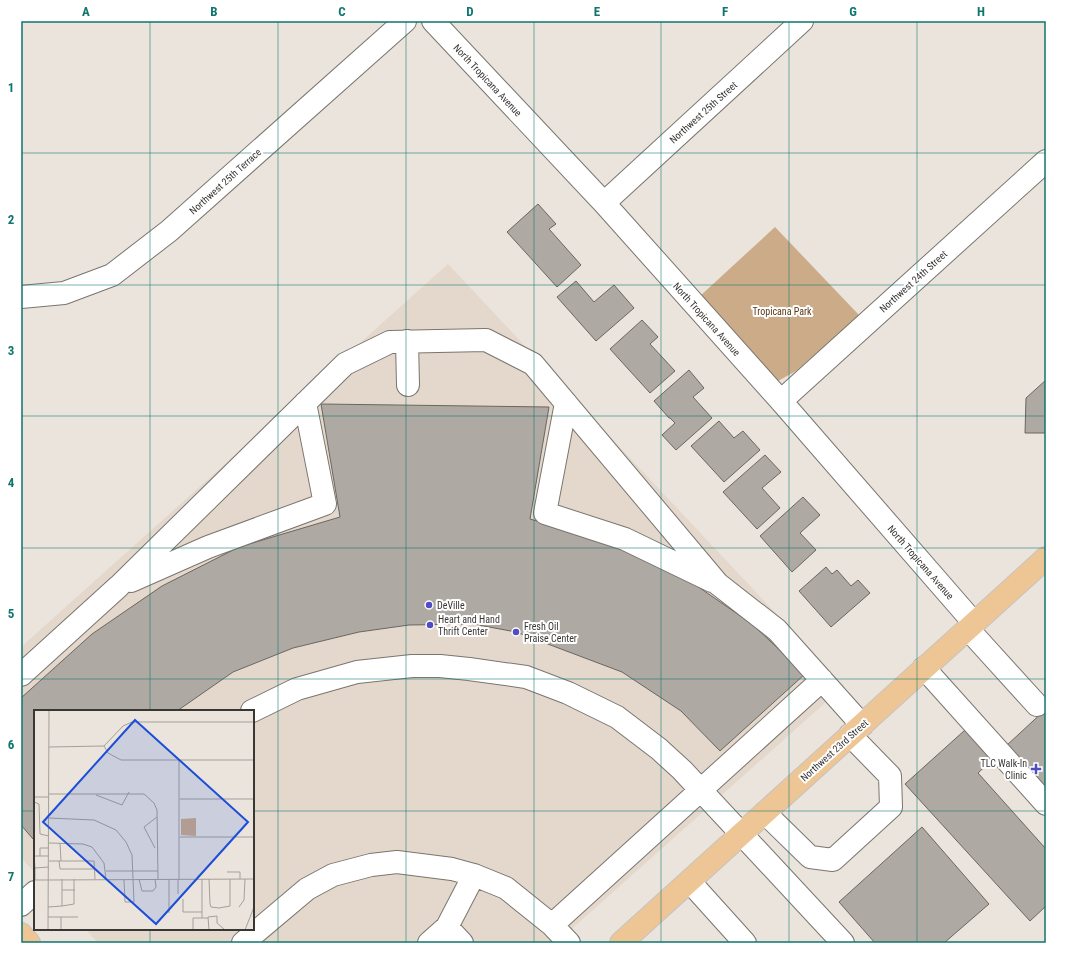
<svg xmlns="http://www.w3.org/2000/svg" width="1067" height="964" font-family="'Roboto Condensed',sans-serif">
  <rect width="100%" height="100%" fill="#eae4dd"/>
  <!-- built -->
  <path fill="#e4d8cc" d="M448 264 844 686 556 943H98L85 929H253V711H35V873L21 858V647Z"/>
  <!-- green -->
  <path fill="#ccab88" d="M775 227 859 315 796 371 778 381 773 380 699 297Z"/>
  <!-- building -->
  <path fill="#aea9a2" stroke="#6b6660" d="M538 204 556 224 549 229 581 265 557 287 507 232Z
    M576 281 594 302 614 285 634 308 596 341 557 297Z
    M642 320 658 337 650 344 675 371 650 393 610 349Z
    M689 370 704 388 693 397 712 418 676 450 662 435 675 423 670 418H669L654 401Z
    M1046 380V433H1025L1026 398Z
    M321 404 549 407 530 519 603 540 687 579 752 624 805 674 720 751 681 711 622 672 516 632 473 624 409 625 359 632 293 648 233 672 177 711H35V837L33 839 21 825V698L92 634 162 586 239 547 340 517Z
    M719 421 734 438 743 431 760 450 724 482 691 446Z
    M765 455 781 472 762 488 780 508 757 529 723 492Z
    M803 497 820 515 800 533 816 550 792 572 760 536Z
    M826 567 832 574 837 570 851 586 858 580 870 593 831 627 799 591Z
    M1046 709V792L1006 746Z
    M965 730 992 760 978 773 1046 849V906L1030 921 905 784Z
    M922 827 989 904 944 943H875L839 902Z"/>
  <g fill="none" stroke-linecap="round" stroke-linejoin="round">
    <defs>
      <path id="minor" d="M433 21 604 203 781 401 974 623
        M604 203 802 21
        M21 297 64 293 112 275 169 231 405 21
        M407 341 408 385
        M781 401 1046 161
        M566 403 545 513 625 539 712 581
        M131 581 208 547 325 504 305 403
        M968 629 1037 705
        M924 668 1046 804
        M21 675 119 586 345 364 390 342 486 340 533 364 718 584 777 630 862 725
        M252 711 297 689 357 672 412 666H440L469 669 526 677 568 693 617 717 659 749 682 770 843 943
        M765 813 810 857 833 860 891 807 890 776 850 735
        M690 882 745 943
        M21 905 35 892
        M552 925 822 680
        M447 927 474 875
        M243 943 307 889 333 875 371 865 397 862 452 869 474 875 506 888 552 925 569 943
        M429 943 447 927 462 943"/>
      <path id="major" d="M21 934 29 943
        M621 943 1046 558"/>
    </defs>
    <!-- minor casing -->
    <use href="#minor" stroke="#7a756f" stroke-width="24"/>
    <!-- major casing -->
    <use href="#major" stroke="#c4c3c2" stroke-width="24"/>
    <!-- minor -->
    <use href="#minor" stroke="#fff" stroke-width="22"/>
    <!-- major -->
    <use href="#major" stroke="#eec695" stroke-width="22"/>
  </g>
  <!-- grid -->
  <path fill="none" stroke="#0f766e" stroke-width="1" stroke-opacity="0.55" d="M150 21V711M278 21V943M406 21V943M534 21V943M661 21V943M789 21V943M917 21V943M21 153H1046M21 285H1046M21 416H1046M21 548H1046M21 679H1046M21 811H35M253 811H1046M150 929V943"/>
  <!-- markers -->
  <g fill="#504cc3" stroke="#fff" stroke-width="1.5">
    <circle cx="429" cy="605" r="4"/>
    <circle cx="430" cy="625" r="4"/>
    <circle cx="516" cy="632" r="4"/>
    <path d="M1034 763h4v4h4v4h-4v4h-4v-4h-4v-4h4z"/>
  </g>
  <g text-anchor="middle" stroke-width="4" stroke-linejoin="round" paint-order="stroke">
    <!-- street labels -->
    <g font-size="10" fill="#393734" stroke="#fff">
      <text transform="translate(488 80) rotate(47)" y="4">North Tropicana Avenue</text>
      <text transform="translate(703 112) rotate(-42)" y="4">Northwest 25th Street</text>
      <text transform="translate(225 181) rotate(-42)" y="4">Northwest 25th Terrace</text>
      <text transform="translate(913 281) rotate(-42)" y="4">Northwest 24th Street</text>
      <text transform="translate(707 319) rotate(48)" y="4">North Tropicana Avenue</text>
      <text transform="translate(921 562) rotate(49)" y="4">North Tropicana Avenue</text>
      <text transform="translate(834 750) rotate(-42)" y="4">Northwest 23rd Street</text>
    </g>
    <!-- park labels -->
    <g font-size="10" fill="#583a14" stroke="#fff">
      <text x="782" y="315">Tropicana Park</text>
    </g>
    <!-- poi labels -->
    <g font-size="10" fill="#393734" stroke="#fff" text-anchor="start">
      <text x="437" y="609">DeVille</text>
      <text x="438" y="623">Heart and Hand<tspan x="438" dy="12">Thrift Center</tspan></text>
      <text x="524" y="630">Fresh Oil<tspan x="524" dy="12">Praise Center</tspan></text>
      <text x="1027" y="767" text-anchor="end">TLC Walk-In<tspan x="1027" dy="12">Clinic</tspan></text>
    </g>
  </g>
  <!-- overview -->
  <g transform="translate(34 710)">
    <rect width="220" height="220" fill="#eae4dd"/>
    <path d="M162 108V126L147 125V109Z" fill="#ccab88"/>
    <path fill="none" stroke="#a39f99" stroke-width="1" d="M70 36 74 43 87 50H220M15 37 70 36 89 16 98 12H220M15 84H110L120 93 123 100 124 169M62 85 88 95 95 82M0 87H15M146 89H220M0 92 5 94 6 124 15 126M15 108 60 110 82 120 92 132 98 145 100 192H91L90 170M146 127H220M15 133 49 134 58 137 70 153 72 170M26 133 27 151M121 138 110 117 123 107M0 146H15M0 146 1 158M6 146V138H15M15 151H60L61 169M25 151 26 159H60M72 161H124M193 162H206V169M105 169 108 181H119L122 177 121 169M144 169V184M145 169V51M168 169V208H174M175 169 176 194 177 197 185 198 196 196V169M0 170H15M1 170V158L15 157M15 170 220 169M28 180H41M149 189V202H168M28 196 40 194V169M14 197 28 196V169M205 197 210 190 211 169M135 203V169M14 207H44M14 220 15 0M27 220V207M159 220V208H168M175 220 174 207 183 206V213L191 220M211 220 220 197"/>
    <path fill="#1d4ed8" fill-opacity="0.15" stroke="#1d4ed8" stroke-width="2" d="M101 10 214 112 122 214 9 112Z"/>
    <rect width="220" height="220" fill="none" stroke="#393734" stroke-width="2"/>
  </g>
  <!-- border -->
  <rect width="1067" height="964" fill="none" stroke="#ffffff" stroke-width="44"/>
  <rect x="22" y="22" width="1023" height="920" fill="none" stroke="#0f766e" stroke-width="1.5"/>
  <g font-size="13" text-anchor="middle" font-weight="bold" fill="#0f766e">
    <text x="86" y="16">A</text>
    <text x="214" y="16">B</text>
    <text x="342" y="16">C</text>
    <text x="470" y="16">D</text>
    <text x="597" y="16">E</text>
    <text x="725" y="16">F</text>
    <text x="853" y="16">G</text>
    <text x="981" y="16">H</text>
    <text x="11" y="92">1</text>
    <text x="11" y="224">2</text>
    <text x="11" y="355">3</text>
    <text x="11" y="487">4</text>
    <text x="11" y="618">5</text>
    <text x="11" y="749">6</text>
    <text x="11" y="881">7</text>
  </g>
</svg>
